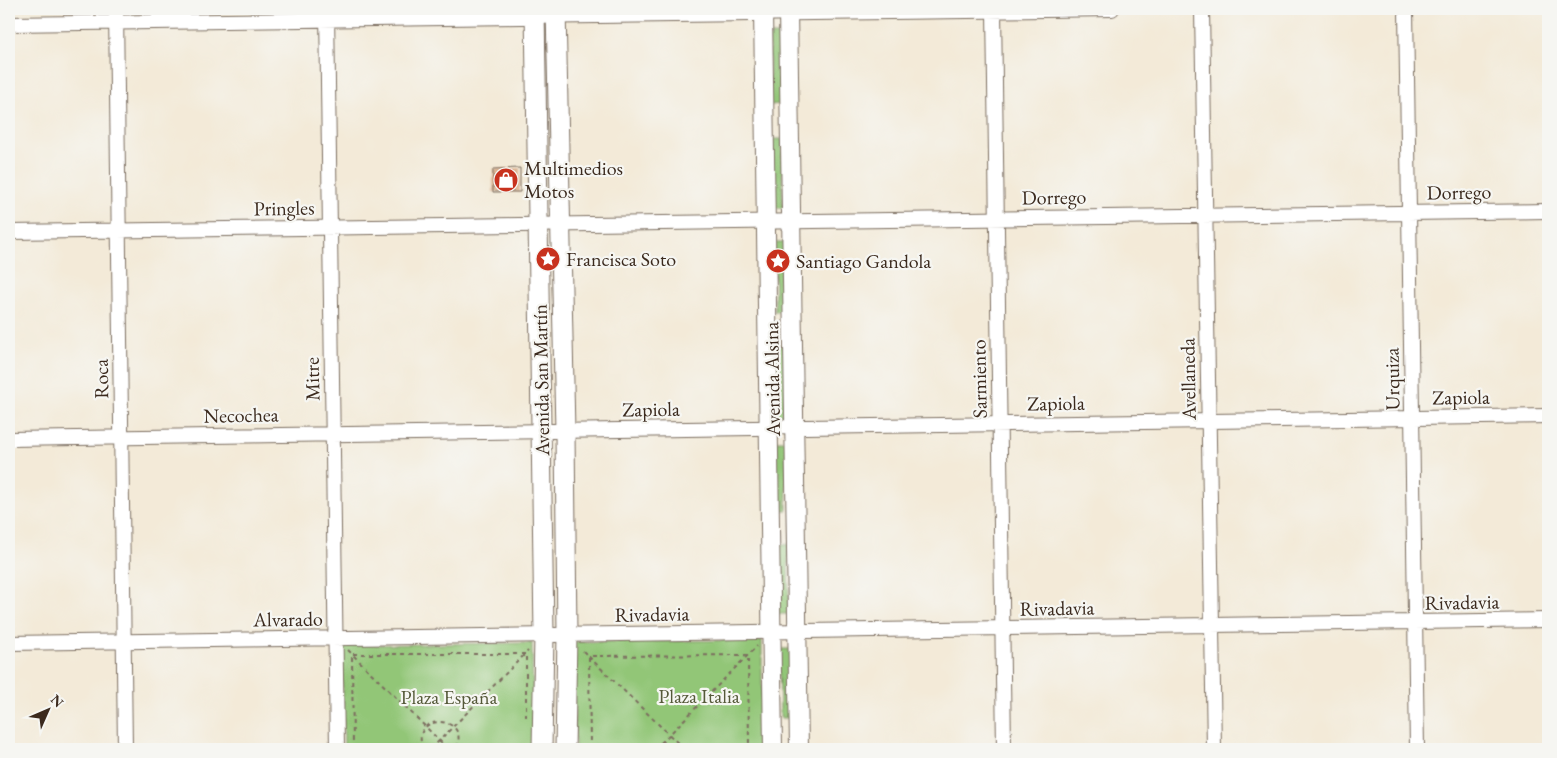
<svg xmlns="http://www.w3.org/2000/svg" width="1557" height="758" font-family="'EB Garamond',serif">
  <rect width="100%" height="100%" fill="#f6f6f2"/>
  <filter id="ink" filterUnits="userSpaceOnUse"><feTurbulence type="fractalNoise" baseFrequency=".02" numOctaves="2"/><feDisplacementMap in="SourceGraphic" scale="10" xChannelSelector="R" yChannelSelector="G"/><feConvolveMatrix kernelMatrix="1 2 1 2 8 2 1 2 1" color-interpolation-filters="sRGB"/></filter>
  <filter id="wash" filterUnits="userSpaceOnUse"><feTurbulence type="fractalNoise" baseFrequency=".0096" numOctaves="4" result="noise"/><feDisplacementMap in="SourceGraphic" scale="20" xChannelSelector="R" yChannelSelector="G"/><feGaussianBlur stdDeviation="1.12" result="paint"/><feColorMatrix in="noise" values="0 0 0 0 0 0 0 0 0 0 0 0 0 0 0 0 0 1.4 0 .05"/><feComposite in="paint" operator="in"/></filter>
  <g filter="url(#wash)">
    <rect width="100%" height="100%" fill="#f3ead8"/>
    <!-- green -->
    <path fill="#92c677" stroke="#66784a" d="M769 35H780L781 104 770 105Z
      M771 139H782L783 208H772Z
      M774 242H785L786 311 775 312Z
      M775 346H786L787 415H776Z
      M775 441H786L787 510H776Z
      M777 544H788L789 614H778Z
      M762 640V749H575L573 642Z
      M532 643 534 749H344L341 645Z
      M779 649H791L792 718H780Z"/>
    <g id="blocks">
      <!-- building -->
      <path fill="#ddb391" d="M520 168V192H493V169Z"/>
    </g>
  </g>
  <g filter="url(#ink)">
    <use href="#blocks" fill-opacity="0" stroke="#7b6d5f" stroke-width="1"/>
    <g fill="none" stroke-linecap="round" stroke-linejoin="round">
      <defs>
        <path id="minor" d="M116 9 125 749
          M327 9 337 749
          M994 9 1004 749
          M1202 9 1214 749
          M1406 9 1417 749
          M9 24 1112 9
          M9 232 1548 211
          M9 439 1548 416
          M9 643 1548 620"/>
        <path id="tertiary" d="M763 9 773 749
          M788 9 799 749"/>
        <path id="secondary" d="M535 9 544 635 542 749
          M556 9 565 431 567 635 565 749"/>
      </defs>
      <!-- minor casing -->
      <use href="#minor" stroke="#7b6d5f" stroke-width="16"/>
      <!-- tertiary casing -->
      <use href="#tertiary" stroke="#7b6d5f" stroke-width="20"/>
      <!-- secondary casing -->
      <use href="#secondary" stroke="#7b6d5f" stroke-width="21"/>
      <!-- path -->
      <path stroke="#7b6d5f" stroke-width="2" stroke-dasharray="4 4" stroke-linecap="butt" d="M348 650 448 749
        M583 651 684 749
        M353 749 352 654H526V719
        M423 749C408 712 472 714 456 749
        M431 749 528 651
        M590 749 589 656 748 655 749 749
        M655 749 757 646"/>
      <!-- minor -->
      <use href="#minor" stroke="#fff" stroke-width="14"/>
      <!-- tertiary -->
      <use href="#tertiary" stroke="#fff" stroke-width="18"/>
      <!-- secondary -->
      <use href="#secondary" stroke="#fff" stroke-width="19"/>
    </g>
  </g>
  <!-- icons -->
  <defs>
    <symbol id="shop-disc" viewBox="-11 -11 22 22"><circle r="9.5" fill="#c8321e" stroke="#f6f6f2"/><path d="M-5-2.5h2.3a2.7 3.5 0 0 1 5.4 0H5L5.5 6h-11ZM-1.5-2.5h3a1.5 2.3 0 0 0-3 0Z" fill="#fff"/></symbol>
    <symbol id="sight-disc" viewBox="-11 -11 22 22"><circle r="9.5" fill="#c8321e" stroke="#f6f6f2"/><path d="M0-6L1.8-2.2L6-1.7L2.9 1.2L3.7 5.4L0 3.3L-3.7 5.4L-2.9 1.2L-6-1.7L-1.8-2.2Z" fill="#fff"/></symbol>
  </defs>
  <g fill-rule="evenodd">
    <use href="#shop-disc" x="492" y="166" width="28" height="28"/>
    <use href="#sight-disc" x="534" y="245" width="28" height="28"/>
    <use href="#sight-disc" x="764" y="247" width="28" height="28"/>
  </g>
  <g text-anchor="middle" stroke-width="4.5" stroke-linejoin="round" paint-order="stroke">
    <!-- poi labels -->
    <g font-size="20" fill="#3b2a1e" stroke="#f6f6f2" text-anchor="start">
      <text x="524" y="175">Multimedios<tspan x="524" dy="23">Motos</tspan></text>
      <text x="566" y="266">Francisca Soto</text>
      <text x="796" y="268">Santiago Gandola</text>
    </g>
    <!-- street labels -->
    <g font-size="20" fill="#3b2a1e" stroke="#f6f6f2">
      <text transform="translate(1459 192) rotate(-1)" y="7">Dorrego</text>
      <text transform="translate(1054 197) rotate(-1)" y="7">Dorrego</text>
      <text transform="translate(284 208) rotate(-1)" y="7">Pringles</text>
      <text transform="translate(101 379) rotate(-91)" y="7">Roca</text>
      <text transform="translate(312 379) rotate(-91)" y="7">Mitre</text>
      <text transform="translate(772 379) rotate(-91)" y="7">Avenida Alsina</text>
      <text transform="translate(979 379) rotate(-91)" y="7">Sarmiento</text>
      <text transform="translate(1188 379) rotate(-91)" y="7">Avellaneda</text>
      <text transform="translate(1392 379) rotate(-91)" y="7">Urquiza</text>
      <text transform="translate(541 380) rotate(-91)" y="7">Avenida San Martín</text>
      <text transform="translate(1461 397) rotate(-1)" y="7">Zapiola</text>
      <text transform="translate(1056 403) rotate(-1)" y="7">Zapiola</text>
      <text transform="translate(651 409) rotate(-1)" y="7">Zapiola</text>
      <text transform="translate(241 415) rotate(-1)" y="7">Necochea</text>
      <text transform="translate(1462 602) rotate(-1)" y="7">Rivadavia</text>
      <text transform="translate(1057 608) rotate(-1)" y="7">Rivadavia</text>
      <text transform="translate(652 614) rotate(-1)" y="7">Rivadavia</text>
      <text transform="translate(288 619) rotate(-1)" y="7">Alvarado</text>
    </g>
    <!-- park labels -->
    <g font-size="20" fill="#555939" stroke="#f6f6f2">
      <text x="699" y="703">Plaza Italia</text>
      <text x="449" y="704">Plaza España</text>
    </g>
  </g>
  <!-- margin -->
  <rect width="1557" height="758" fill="none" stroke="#f6f6f2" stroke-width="30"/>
  <!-- north arrow -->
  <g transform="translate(48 710) rotate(45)" stroke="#f6f6f2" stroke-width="4" paint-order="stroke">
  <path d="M0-4L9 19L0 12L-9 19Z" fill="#3b2a1e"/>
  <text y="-8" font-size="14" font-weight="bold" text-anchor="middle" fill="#3b2a1e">N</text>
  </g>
</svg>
